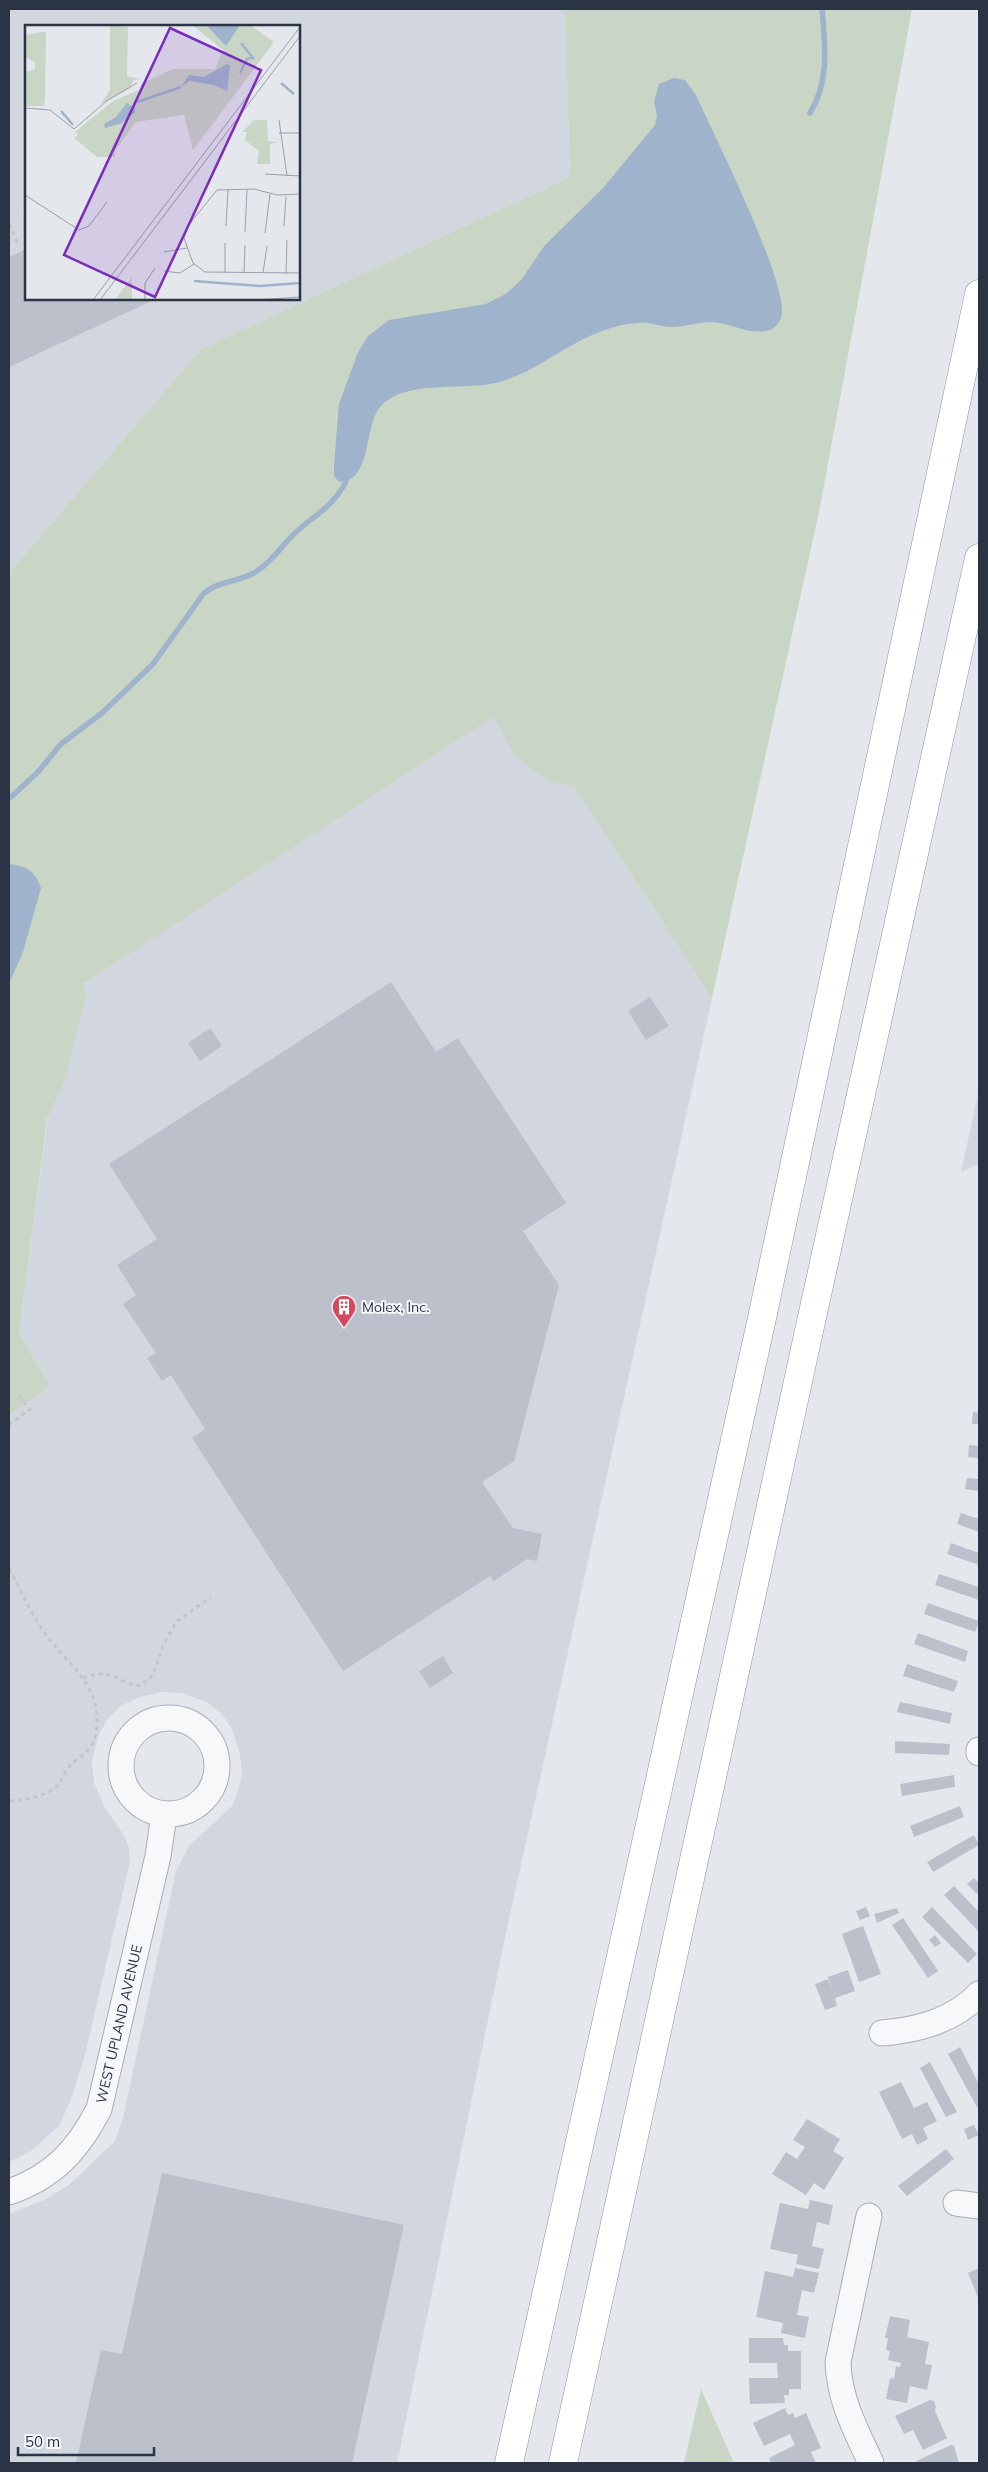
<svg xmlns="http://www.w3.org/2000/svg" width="988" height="2472" font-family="Mulish,sans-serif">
  <rect width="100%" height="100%" fill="#e4e7ec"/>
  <!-- built -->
  <path fill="#d2d6de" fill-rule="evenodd" d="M9 9H565L570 177 200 350 9 573ZM26 26H299V299H26Z
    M519 701 712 998 504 1942 397 2463H9V2214L46 2199 69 2185 115 2141 123 2118 176 1871 189 1846 232 1806 238 1792 242 1774 240 1754 232 1729 222 1714 207 1702 181 1693 162 1692 139 1697 121 1706 106 1721 98 1737 92 1762 94 1783 105 1808 125 1837 129 1848 130 1861 85 2055 71 2099 59 2126 31 2151 9 2162V1415L50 1386 19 1333 64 996Z
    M979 1090V1164L961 1172Z"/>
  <!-- green -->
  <path fill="#c9d6c5" d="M565 9H912L819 512 712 998 574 786 549 782 514 755 494 717 83 984 86 994 72 1052 62 1086 47 1119 19 1333 50 1386 9 1415V573L200 350 570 177Z
    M701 2389 734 2463H684Z"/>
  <!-- water -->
  <path fill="#9fb4cc" d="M674 78 685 80 696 95C712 131 792 289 781 318 778 325 773 330 765 331 747 334 730 323 712 322 698 322 685 327 671 327 663 327 656 324 648 323 632 322 615 326 600 332 561 346 533 376 490 384 458 390 404 380 380 407 364 426 372 482 339 482L334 476V465L339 404 358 352 368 336 389 320 486 304 507 293 521 280 545 245 603 188 655 125 657 115 654 102 659 84Z
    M9 864C26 866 35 870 41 888L23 952 9 984Z"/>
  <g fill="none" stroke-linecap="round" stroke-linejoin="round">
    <!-- stream -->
    <path stroke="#9fb4cc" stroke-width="5.5" d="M810 113C830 81 825 44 822 9
      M11 797 38 772 61 744 102 713 153 664 204 593C219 581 238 582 254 573 269 564 278 551 290 538 312 515 329 512 346 482"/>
  </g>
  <!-- building -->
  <path fill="#bbc0ca" d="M26 249V299H156L9 367V257Z
    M391 982 436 1052 458 1038 566 1203 523 1231 559 1285 514 1461 482 1482 513 1528 542 1534 537 1561 527 1559 494 1581 490 1576 343 1671 192 1438 205 1429 171 1375 162 1381 147 1358 156 1353 123 1304 136 1295 117 1265 157 1239 109 1164Z
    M650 997 669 1026 646 1040 628 1011Z
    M210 1028 222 1046 200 1061 188 1043Z
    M973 1412 979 1413V1424H972Z
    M969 1445 979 1446V1458L968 1457Z
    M967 1478 979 1479V1491L965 1489Z
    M961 1513 979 1519V1532L957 1524Z
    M951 1543 979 1553V1565L947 1554Z
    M939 1574 979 1587V1600L935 1585Z
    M928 1603 979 1621 975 1632 924 1614Z
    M918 1633 968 1651 965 1662 914 1644Z
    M443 1656 453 1673 430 1688 419 1671Z
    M907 1664 958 1681 954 1692 903 1676Z
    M900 1702 952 1713 950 1724 897 1712Z
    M895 1741 950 1744 949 1755 895 1753Z
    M954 1775 955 1787 902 1796 900 1784Z
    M960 1806 964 1817 914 1837 910 1826Z
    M974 1835 979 1845 933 1872 927 1862Z
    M974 1878 979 1883V1891L977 1894 967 1884Z
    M954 1886 979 1912V1932L944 1895Z
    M866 1907 870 1916 860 1920 856 1911Z
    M932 1907 977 1954 968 1963 922 1917Z
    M897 1908 899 1913 877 1923 874 1914Z
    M903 1918 938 1971 928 1978 892 1925Z
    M863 1926 881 1974 859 1982 842 1934Z
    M935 1935 941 1943 935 1947 929 1940Z
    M848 1970 855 1991 835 1998 837 2006 825 2010 815 1984 828 1979 833 1991 828 1977Z
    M960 2047 979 2084V2106L977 2107 948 2054Z
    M930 2062 957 2112 946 2117 920 2068Z
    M901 2082 914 2108 927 2102 937 2121 923 2128 928 2139 917 2145 912 2134 902 2139 879 2092Z
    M807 2119 840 2139 833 2151 844 2158 824 2190 814 2183 806 2195 772 2174 786 2152 797 2159 805 2147 793 2140Z
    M974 2125 979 2135 968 2140 964 2129Z
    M946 2149 954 2159 907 2196 898 2186Z
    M162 2173 404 2225 352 2463H76L101 2350 122 2354Z
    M810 2200 833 2205 829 2225 817 2222 812 2246 824 2249 819 2269 796 2264 798 2255 770 2249 780 2203 808 2209Z
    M795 2268 819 2273 814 2293 802 2290 797 2315 809 2317 805 2338 781 2333 783 2323 756 2317 765 2271 793 2277Z
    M979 2268V2300L968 2273Z
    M890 2316 910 2320 907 2337 929 2342 925 2364 932 2365 927 2390 910 2386 907 2403 886 2399 890 2378 894 2379 896 2366 900 2367 901 2363 888 2360 890 2351 886 2350 888 2338H885Z
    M749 2338H783L784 2345H788V2351H801V2389H789V2395H784L785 2403 750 2404 749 2378H778L777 2363H749Z
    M930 2400 934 2401 936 2407 935 2411 947 2438 923 2450 913 2430 904 2434 895 2416Z
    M785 2408 788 2415 793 2413 795 2418 806 2413 821 2448 811 2452 816 2463H771L769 2458 795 2445 790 2434 764 2446 753 2423Z
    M951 2445 954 2446 959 2463H917L916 2461Z"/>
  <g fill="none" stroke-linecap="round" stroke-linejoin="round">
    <defs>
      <path id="minor" d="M121 1766a48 48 0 1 1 96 0a48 48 0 1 1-96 0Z
        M979 1750V1753
        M882 2033C918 2030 953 2021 979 1994
        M9 2192C53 2177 78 2150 99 2109L158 1856 164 1815
        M956 2203 979 2206
        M869 2216 838 2362C839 2400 856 2430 871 2463"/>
      <path id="highway" d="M509 2463 762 1318 979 294
        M563 2463 807 1340 979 558"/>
    </defs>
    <!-- minor casing -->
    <use href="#minor" stroke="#a9aeb7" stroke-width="27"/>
    <!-- highway casing -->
    <use href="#highway" stroke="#8b94a3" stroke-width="29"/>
    <!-- path -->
    <path stroke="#c2c5cb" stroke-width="3" stroke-dasharray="4 4" stroke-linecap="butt" d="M25 214 26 217
      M9 224 18 244
      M9 1425 30 1409 18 1395
      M9 1569C20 1589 31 1613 44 1632 68 1666 107 1688 95 1737 91 1753 77 1757 68 1768 64 1773 62 1780 58 1785 49 1796 22 1801 9 1801
      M83 1678C110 1667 115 1681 140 1686L153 1675 163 1645 177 1621 211 1597"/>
    <!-- minor -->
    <use href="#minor" stroke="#f7f8fa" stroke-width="25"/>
    <!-- highway -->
    <use href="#highway" stroke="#fff" stroke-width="28"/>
  </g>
  <!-- icons -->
  <defs>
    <symbol id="building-pin" viewBox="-11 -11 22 30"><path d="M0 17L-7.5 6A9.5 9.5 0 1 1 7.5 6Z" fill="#d1495b" stroke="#f4f6f9"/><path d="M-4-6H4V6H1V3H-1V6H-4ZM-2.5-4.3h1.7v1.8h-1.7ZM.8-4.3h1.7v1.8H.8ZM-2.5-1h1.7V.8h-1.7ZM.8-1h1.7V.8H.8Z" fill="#fff"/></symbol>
  </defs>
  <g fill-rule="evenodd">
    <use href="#building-pin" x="330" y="1293" width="28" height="38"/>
  </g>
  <g text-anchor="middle" stroke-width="4" stroke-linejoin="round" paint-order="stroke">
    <!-- poi labels -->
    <g font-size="14" fill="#2b3445" stroke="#f4f6f9" text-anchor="start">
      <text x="362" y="1312">Molex, Inc.</text>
    </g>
    <!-- street labels -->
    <g font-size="14" fill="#2b3445" stroke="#f4f6f9">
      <text transform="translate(119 2024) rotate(-77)" y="5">WEST UPLAND AVENUE</text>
    </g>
  </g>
  <!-- overview -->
  <g transform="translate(25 25)">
    <rect width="275" height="275" fill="#e4e7ec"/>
    <path d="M85 0 103 2 102 51 116 54 109 55 104 64 75 80 85 65ZM167 0H225L249 17 168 125 159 90 111 97 90 126V132H72L49 113 53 110 50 107 88 76 114 65 117 58 148 44H190L198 25ZM16 7H21L20 76 18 81H0V47L10 44V38L1 32V10ZM229 95H242L243 116 253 117 245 119V139H232L234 126 220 115 222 107H217ZM107 252V275H90Z" fill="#c9d6c5"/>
    <path d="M181 0H215L201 21ZM202 39 205 41 202 66 189 60 164 56 156 62 164 50 179 52ZM102 78 110 83V87L97 98 80 103 79 99 91 92Z" fill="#9fb4cc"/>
    <path fill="none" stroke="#9fb4cc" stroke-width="2.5" d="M216 18 229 34M215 48 222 34 228 33M256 58 269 69M112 77 156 62M36 86 48 100M169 256 235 261 275 258"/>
    <path fill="none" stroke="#9a9fa9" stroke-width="1" d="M0 83 25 85 49 104 83 75 112 58M254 95 262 151M254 108H275M240 149 275 151M275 169 252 170 229 164 192 165 162 202 159 213 168 238 180 247 275 248M0 170 54 205 64 201 82 177M201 201 203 164M259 201 261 171M220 207 222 164M240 208 245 169M139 227 162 223M139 246 155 248 169 239M219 247 220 220M200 248V218M238 248 242 221M261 249 262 215M68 275 275 2M75 275 275 11M120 275V258L130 243M152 275H209M232 275 275 272"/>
    <path fill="#7b2cbf" fill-opacity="0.15" stroke="#7b2cbf" stroke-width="2.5" d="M145 3 236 45 130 272 39 230Z"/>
    <rect width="275" height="275" fill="none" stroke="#2b3445" stroke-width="2.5"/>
  </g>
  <!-- border -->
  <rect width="988" height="2472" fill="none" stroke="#2b3445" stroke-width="20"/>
  <!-- scale -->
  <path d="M18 2447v8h136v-8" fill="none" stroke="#2b3445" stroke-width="2.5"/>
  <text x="25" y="2447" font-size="15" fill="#2b3445" stroke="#f4f6f9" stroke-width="4" paint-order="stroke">50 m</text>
</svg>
